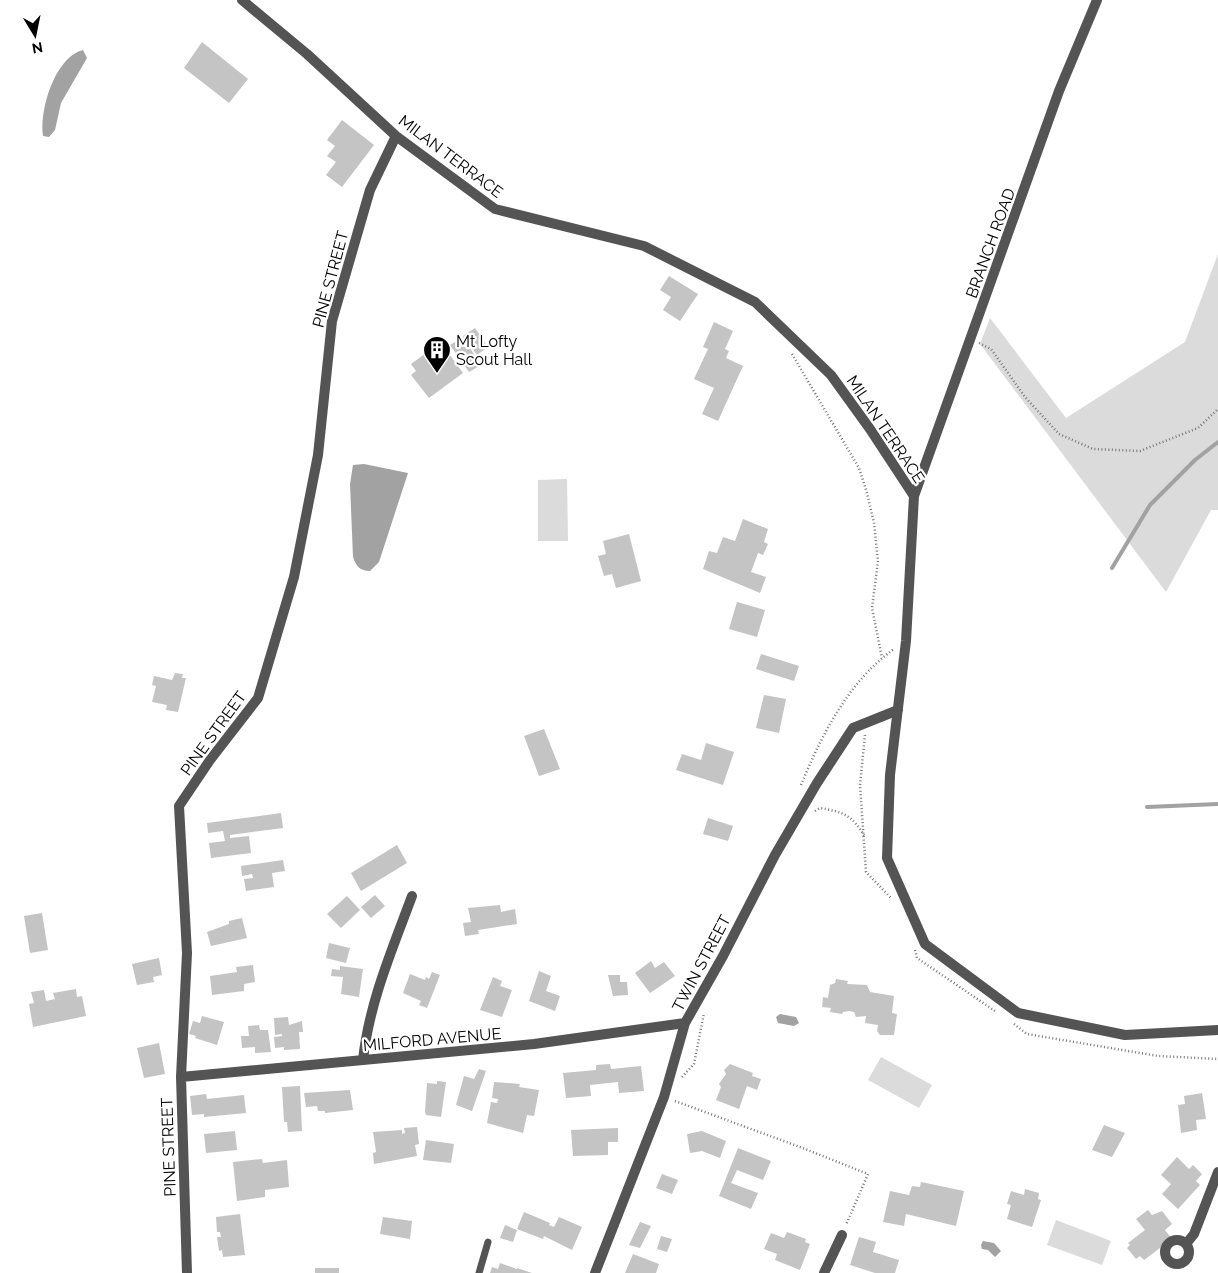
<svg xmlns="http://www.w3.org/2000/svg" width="1218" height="1273" font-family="Raleway,sans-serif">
  <rect width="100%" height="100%" fill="#fff"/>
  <!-- green -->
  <path fill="#dbdbdb" d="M1218 254V510H1211L1166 592 980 344 990 318 1066 418 1185 342Z
    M567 479 568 541H538V480Z
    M881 1057 932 1085 919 1108 868 1080Z
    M1056 1220 1111 1241 1102 1265 1047 1245Z"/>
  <!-- water -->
  <path fill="#a2a2a2" d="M83 50 87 58 61 103 55 130 49 137 43 136C39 110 55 57 83 50Z
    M364 464 408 473 379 562 370 571C360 571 356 566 353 557L350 484 353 465Z
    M780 1014 796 1017 799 1023 794 1026 778 1023 776 1017Z
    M983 1241 994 1243 1001 1251 995 1257 988 1250 982 1249 981 1245Z"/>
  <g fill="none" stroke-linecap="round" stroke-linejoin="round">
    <!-- stream -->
    <path stroke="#a2a2a2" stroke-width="4" d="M1112 568 1150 505 1195 460 1218 442
      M1147 807 1218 804"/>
  </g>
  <!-- building -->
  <path fill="#c4c4c4" d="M202 42 248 79 229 103 184 68Z
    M342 120 374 145 342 187 326 175 336 162 327 156 335 146 327 140Z
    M669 276 698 294 680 321 663 310 671 297 660 290Z
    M714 322 733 331 725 349 729 351 726 358 743 366 718 421 702 414 714 388 694 379 708 349 703 347Z
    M475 328 488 347 477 355 463 336Z
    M463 337 481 365 469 372 450 345Z
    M430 350 437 359 447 351 463 373 429 398 411 375 416 371 411 364Z
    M743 519 768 529 764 542 768 544 763 555 758 553 751 572 766 577 760 593 703 569 709 551 717 553 723 537 735 541Z
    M629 534 641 581 616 588 612 574 604 576 598 556 606 554 603 541Z
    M737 602 765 610 757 637 729 629Z
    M761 654 799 666 794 681 756 669Z
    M175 673 183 674 182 678H186L178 712 166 710 167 705 152 702 156 686 152 685 154 676 172 680Z
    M764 695 786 699 779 733 756 728Z
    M544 729 560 769 539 776 524 736Z
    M706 743 734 752 723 785 676 770 682 754 701 760Z
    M281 813 283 828 230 835V838L249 836 251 853 211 858 209 843 225 841 223 831 208 833 207 823Z
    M708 818 733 826 728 841 703 834Z
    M397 845 407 863 361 891 351 873Z
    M283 860 285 871 272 873 274 887 246 891 244 879 253 878 252 874 242 876 241 866Z
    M375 895 385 906 371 918 361 907Z
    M347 896 360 910 341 928 327 914Z
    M500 905 501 912 515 909 517 924 478 930 479 934 465 936 463 923 471 922 468 908Z
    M42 913 48 950 30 953 24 916Z
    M242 918 247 938 211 946 207 932 229 924V921Z
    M329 943 350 948 346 963 326 958Z
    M159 958 162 975 153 977 154 982 137 985 132 964Z
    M651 961 655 968 664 962 675 976 650 993 635 973Z
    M253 965 255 982 244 984V991L212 995 210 976 237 972 236 967Z
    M340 966 363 969 359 997 341 994 343 977 331 976 332 969 340 970Z
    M539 971 551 976 546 991 560 996 555 1011 529 1001Z
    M432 972 440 975 427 1008 419 1005 421 1001 403 993 410 974 425 980 426 977 429 979Z
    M608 975H620V982H627L628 995 613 996Z
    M493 977 502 981 500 986 512 990 502 1017 480 1010Z
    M836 979 848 981 847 984 867 985 870 992 894 996 892 1013 897 1014 894 1035H880L877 1031 878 1025 865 1023 866 1016 856 1017 854 1012 849 1011 843 1012 842 1014 830 1012 831 1008 822 1007 823 997 828 998 830 985 835 983Z
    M76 989 77 997 82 996 86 1016 33 1027 29 1004 34 1003 31 992 44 990 46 1001 55 999 53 993Z
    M202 1016 224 1022 217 1045 195 1038 196 1036 189 1034 193 1021 200 1023Z
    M288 1017 289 1025 302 1021 303 1032H299L300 1049 284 1050V1047L275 1048 274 1037 282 1036V1034L275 1035 274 1018Z
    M259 1025 260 1030H268L271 1052 255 1053V1047L242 1048 241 1036H249L248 1026Z
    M159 1043 165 1074 144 1078 137 1048Z
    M610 1064 611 1069 641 1066 644 1091 619 1093 618 1082 590 1085 591 1096 566 1098 563 1073 596 1070V1065Z
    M730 1064 753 1073 752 1076 761 1079 757 1090 747 1086 739 1109 716 1100 721 1087 719 1084 726 1074 724 1070Z
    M479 1069 486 1071 472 1111 456 1105 464 1076 474 1079Z
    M437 1081 446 1082 441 1117 426 1115 425 1112 427 1083 437 1084Z
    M494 1082 520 1084 519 1087 539 1090 534 1116 527 1115 523 1133 487 1123 491 1102 497 1103 498 1099 492 1098Z
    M300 1086 302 1131 288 1132 287 1122H284L282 1087Z
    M350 1090 353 1110 325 1113V1111H318L317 1106 306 1107 304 1093Z
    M1202 1093 1206 1119 1196 1120 1197 1130 1181 1133 1178 1105 1185 1104 1184 1096Z
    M206 1094 207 1099 244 1095 246 1113 204 1117V1114L192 1115 190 1096Z
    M1104 1125 1125 1133 1112 1157 1092 1150Z
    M417 1127 419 1144 415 1145 417 1156 374 1164 373 1153 376 1152 373 1132 402 1130V1134L405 1133 404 1128Z
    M618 1128V1142H608V1155L573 1156 571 1130Z
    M235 1131 237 1150 206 1153 204 1134Z
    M702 1131 726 1141 720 1158 702 1151 690 1153 687 1134Z
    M426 1140 454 1144 451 1163 423 1160Z
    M738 1148 771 1161 763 1180 737 1170 731 1183 758 1193 751 1209 719 1196Z
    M1177 1157 1189 1169 1193 1165 1202 1174 1196 1181 1200 1185 1178 1209 1162 1194 1171 1184 1161 1175Z
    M262 1159 263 1163 287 1160 289 1187 265 1190V1197L237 1201 233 1162Z
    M662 1174 678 1180 672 1194 656 1188Z
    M921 1182 964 1191 956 1226 906 1214 904 1226 883 1222 890 1191 909 1195 912 1186 920 1187Z
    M1025 1189 1039 1193 1038 1199 1041 1200 1032 1227 1007 1219 1011 1205 1007 1204 1011 1191 1024 1195Z
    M1148 1210 1152 1215 1162 1211 1172 1224 1165 1230 1172 1239 1144 1260 1140 1256 1136 1259 1127 1248 1130 1245 1128 1243 1145 1230 1136 1219Z
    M524 1212 550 1223 549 1225 554 1227 559 1217 582 1227 572 1250 544 1236 543 1239 517 1229Z
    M240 1214 245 1255 223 1257 222 1250 219 1251 217 1237H221L220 1232H217L216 1217Z
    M383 1217 412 1221 410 1239 380 1234Z
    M640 1222 651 1226 640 1248 629 1245Z
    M505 1225 517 1230 513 1242 500 1238Z
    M787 1232 806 1239 805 1242 810 1244 800 1270 775 1260 777 1254 764 1249 771 1233 784 1238Z
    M661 1236 672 1239 667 1252 657 1249Z
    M859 1237 876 1242 873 1252 899 1260 895 1273H875L850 1265Z
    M633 1254 659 1264 656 1273H625Z
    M500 1263 517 1269V1268L532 1273H490L492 1267 498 1269Z
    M315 1268H339V1273H315Z"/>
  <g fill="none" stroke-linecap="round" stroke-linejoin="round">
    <!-- path -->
    <path stroke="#767676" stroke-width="2.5" stroke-dasharray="1 2.5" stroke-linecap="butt" d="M979 343 991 349 1025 397 1059 434 1093 449 1140 451 1198 428 1218 409
      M792 354 859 468 867 493 874 523 878 561 872 608 882 658
      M865 735 860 785 866 872 891 898
      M801 785C822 734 849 681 894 649
      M815 811 820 808C844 812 852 815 865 837
      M915 950 917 958 995 1011
      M1014 1024 1027 1034 1158 1056 1218 1059
      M682 1077 694 1064 704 1013
      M675 1101 800 1147 868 1174 846 1225"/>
    <!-- lane -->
    <path stroke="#545454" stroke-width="7" d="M479 1273 488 1242"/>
    <!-- street -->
    <path stroke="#545454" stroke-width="10" d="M242 0 307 54 396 136 495 209 644 246 755 302 831 375 870 429 914 496 906 641 890 775 887 858 925 944 1018 1013 1125 1035 1218 1030
      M914 496 1059 91 1097 0
      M363 1060C369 1003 392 950 412 896
      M181 1077 534 1044 685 1023
      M1165 1252a12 12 0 1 1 24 0a12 12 0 1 1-24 0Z
      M1186 1244 1194 1234 1218 1172
      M187 1273 181 1077 187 953 179 806 210 760 258 698 294 577 318 455 332 321 370 190 396 136
      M595 1273 664 1097 685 1023 723 956 775 855 817 783 853 728 898 710
      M824 1273 842 1235"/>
  </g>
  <!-- icons -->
  <defs>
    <symbol id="building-pin" viewBox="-11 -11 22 30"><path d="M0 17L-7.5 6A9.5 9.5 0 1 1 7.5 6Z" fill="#000" stroke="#fff"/><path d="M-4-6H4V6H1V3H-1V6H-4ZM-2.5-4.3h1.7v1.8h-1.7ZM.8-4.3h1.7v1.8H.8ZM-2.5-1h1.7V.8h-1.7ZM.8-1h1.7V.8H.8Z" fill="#fff"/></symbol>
  </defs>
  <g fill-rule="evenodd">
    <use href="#building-pin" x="421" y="334" width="32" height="43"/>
  </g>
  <g text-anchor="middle" stroke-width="4.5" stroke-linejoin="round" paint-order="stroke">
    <!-- street labels -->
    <g font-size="16" fill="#000" stroke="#fff">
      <text transform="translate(451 156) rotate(37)" y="6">MILAN TERRACE</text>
      <text transform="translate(990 243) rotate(-70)" y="6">BRANCH ROAD</text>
      <text transform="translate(330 279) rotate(-75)" y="6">PINE STREET</text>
      <text transform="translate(886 429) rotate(56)" y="6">MILAN TERRACE</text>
      <text transform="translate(213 733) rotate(-54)" y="6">PINE STREET</text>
      <text transform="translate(701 963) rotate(-62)" y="6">TWIN STREET</text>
      <text transform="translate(432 1039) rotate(-5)" y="6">MILFORD AVENUE</text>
      <text transform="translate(168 1147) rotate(-92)" y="6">PINE STREET</text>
    </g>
    <!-- poi labels -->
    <g font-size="16" fill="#000" stroke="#fff" text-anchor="start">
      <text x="456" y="347">Mt Lofty<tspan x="456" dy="18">Scout Hall</tspan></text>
    </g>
  </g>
  <!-- north arrow -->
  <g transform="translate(35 35) rotate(170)" stroke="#ffffff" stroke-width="4" paint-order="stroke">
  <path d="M0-4L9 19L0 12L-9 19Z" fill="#000000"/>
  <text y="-8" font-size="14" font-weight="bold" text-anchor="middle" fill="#000000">N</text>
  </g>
</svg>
